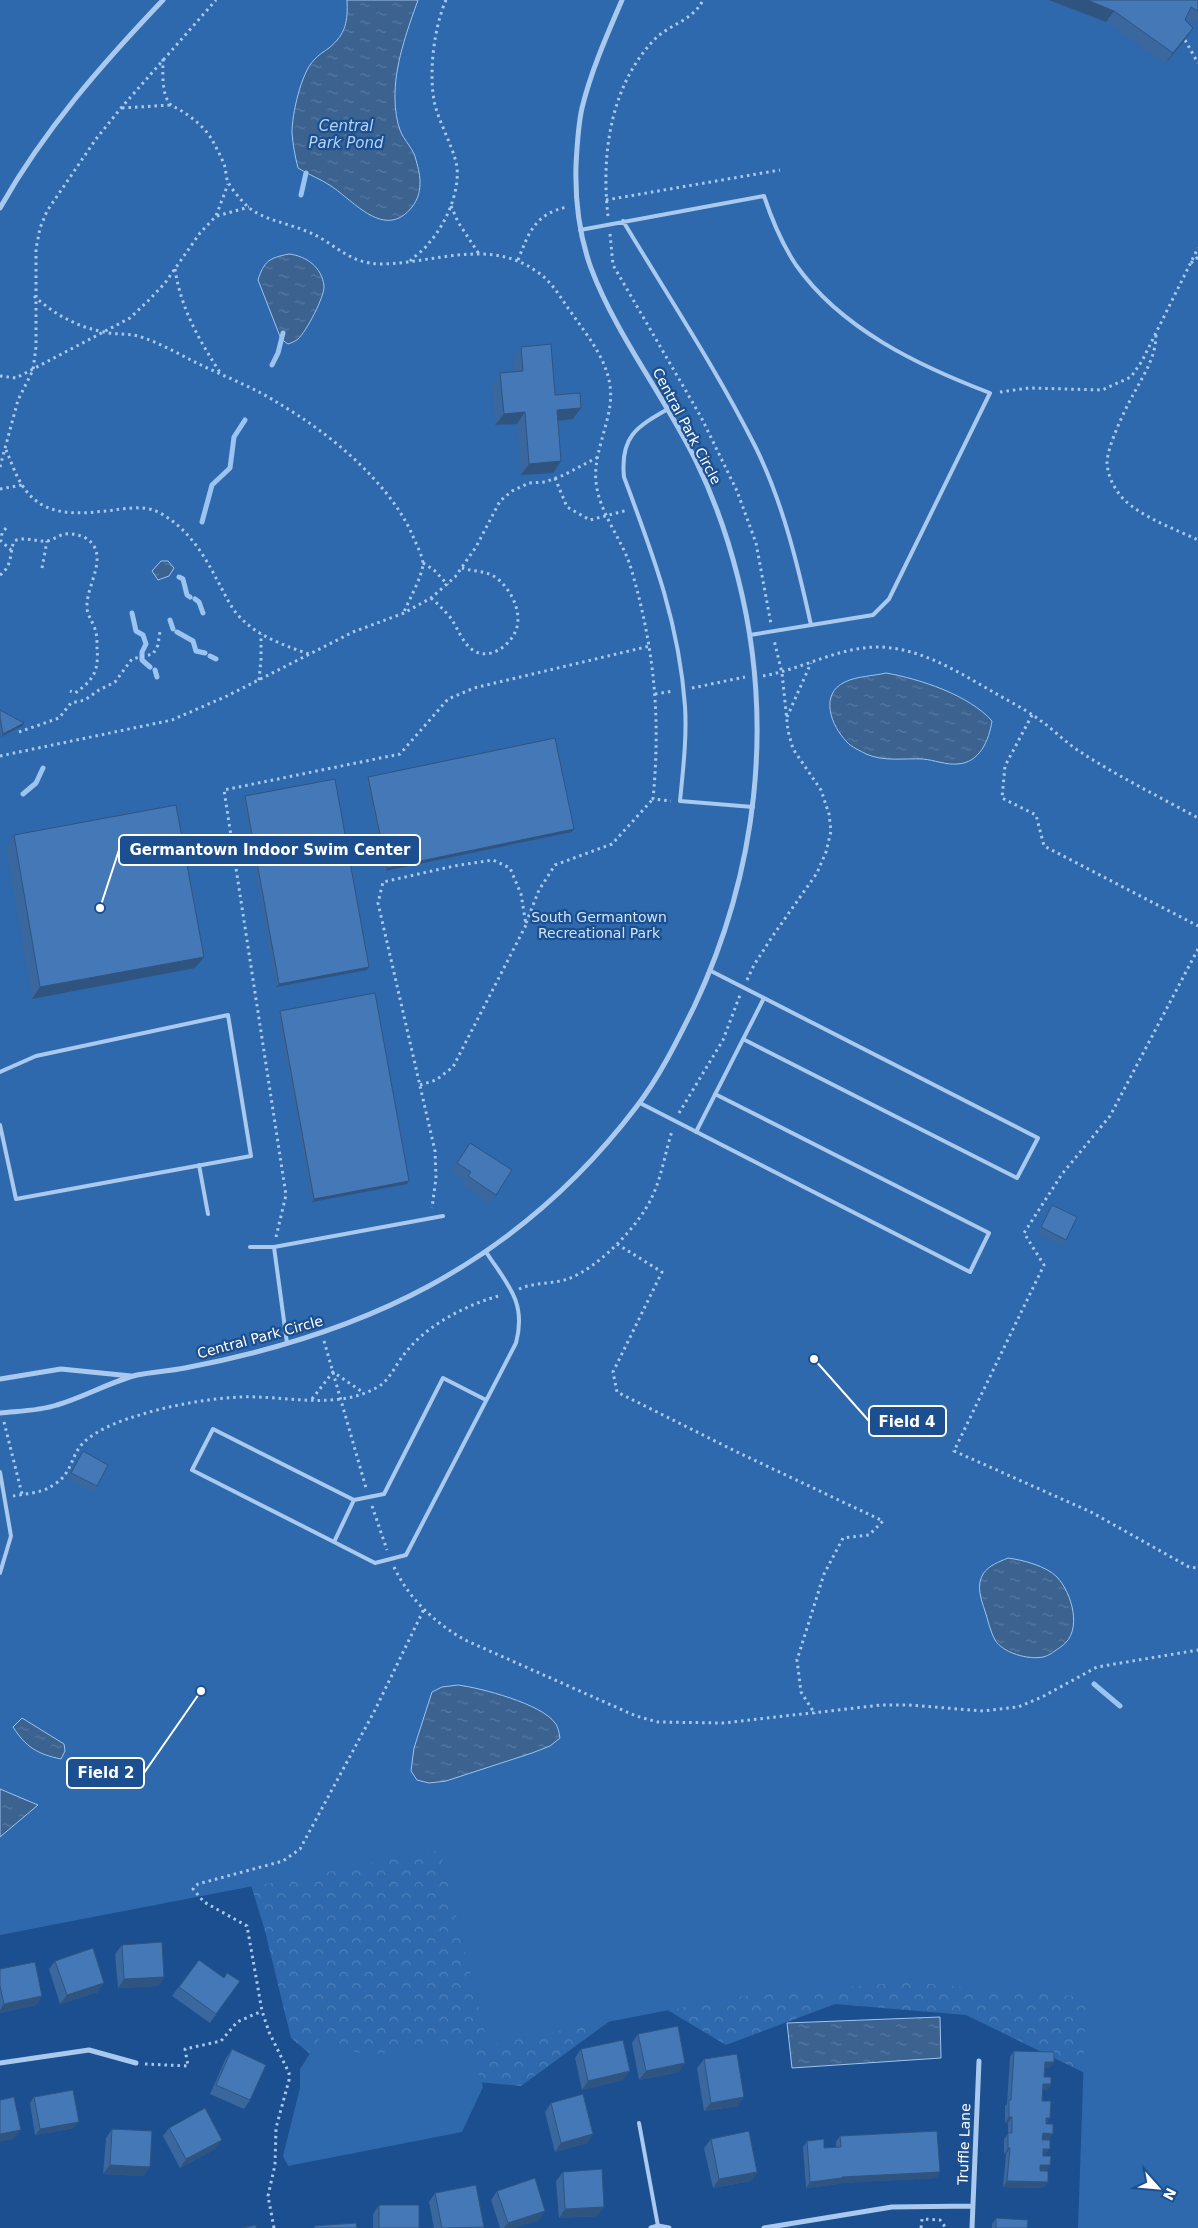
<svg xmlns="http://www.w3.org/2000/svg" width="1198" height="2228" font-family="'DejaVu Sans',sans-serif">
  <defs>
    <pattern id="forest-crowns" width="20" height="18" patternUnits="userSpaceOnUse" patternTransform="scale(1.25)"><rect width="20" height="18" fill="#2e69ad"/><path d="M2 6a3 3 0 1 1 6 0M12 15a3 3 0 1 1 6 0" fill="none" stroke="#4d80b9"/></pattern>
    <pattern id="water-ripples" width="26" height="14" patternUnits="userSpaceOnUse" patternTransform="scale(1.25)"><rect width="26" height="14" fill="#3c6290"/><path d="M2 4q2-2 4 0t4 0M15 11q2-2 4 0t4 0" fill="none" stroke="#597aa1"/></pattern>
  </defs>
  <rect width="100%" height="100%" fill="#1b4f8f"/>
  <!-- forest -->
  <path fill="url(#forest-crowns)" d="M1198 1697V2228L1095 2078 966 2015 835 2004 726 2045 644 1996 521 2086 327 2068 291 2038 265 1931 251 1885Z"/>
  <!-- green -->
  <path fill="#2e69ad" d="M0 0H1198V2228H1078L1086 1997 906 1982 742 1996 488 2045 440 1850 0 1935Z
    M323 2033 333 2046 367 2055 423 2048V2035L473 2054 483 2087 462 2132 288 2166 283 2156 300 2088V2069Z"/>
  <!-- water -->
  <path fill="url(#water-ripples)" stroke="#9cc4f0" d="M347 0H418C407 31 394 66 395 100 395 109 397 122 400 130 404 141 414 149 416 160 421 177 423 193 412 207 385 241 354 201 331 186 321 179 309 175 298 168 295 156 293 145 292 133 292 114 301 73 314 60 318 55 325 51 329 48 346 34 348 21 347 0Z
    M289 254C306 256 322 267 324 286 325 296 306 332 298 339 296 341 291 343 288 344L281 339 258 280C264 261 269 258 289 254Z
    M161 561H168L174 568 169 576 158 580 152 571Z
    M886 673C920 679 969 695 992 721 989 740 980 763 957 764 946 765 934 760 923 759 903 758 885 762 866 754 861 751 851 747 847 742 831 726 819 694 845 682 857 676 874 676 886 673Z
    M1008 1558C1023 1560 1046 1566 1057 1577 1072 1593 1083 1631 1062 1646 1056 1650 1049 1656 1043 1657 1028 1660 1003 1653 995 1640 990 1631 988 1620 985 1611 981 1599 976 1586 983 1574 989 1565 999 1562 1008 1558Z
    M458 1685C481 1688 542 1704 555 1723 558 1726 559 1733 560 1738L550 1746 532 1753 446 1781 429 1783 417 1780 411 1771 414 1748 432 1692 442 1687Z
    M22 1718 64 1744 65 1751 61 1759C37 1754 26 1747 13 1727Z
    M0 1789 38 1805 0 1837Z
    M940 2017 941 2058 792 2068 787 2023Z"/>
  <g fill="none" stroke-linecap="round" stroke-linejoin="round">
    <!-- stream -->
    <path stroke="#9cc4f0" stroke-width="5" d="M301 195 306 173
      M272 365 278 353 283 333
      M202 522 212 485 230 468 234 437 245 420
      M179 577 183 579 187 595 190 597
      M195 599 199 602 203 613
      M132 613 136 631 143 635 146 644 142 652V660L150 667
      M170 620 173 629
      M177 632 193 641 196 651 205 653
      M210 656 216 659
      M155 670 157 677
      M23 794 36 783 43 768
      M1094 1684 1120 1706"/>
    <!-- path -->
    <path stroke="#a9c9ee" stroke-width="3" stroke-dasharray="2.5 4" stroke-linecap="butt" d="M1185 40 1198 63
      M163 59C163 72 161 95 171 105 174 107 177 108 180 110 192 117 204 127 211 138 216 147 222 158 225 167 226 172 226 178 228 182 232 190 242 201 248 207 264 220 287 223 306 231 335 242 347 264 382 264 435 263 489 238 536 271 553 282 561 299 573 315 592 342 615 370 610 405 607 429 593 458 596 482 599 512 621 538 630 565 654 645 661 716 653 799L671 801
      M122 108 171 105
      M606 200 780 170
      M451 206 458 222 479 254
      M217 216 249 207
      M608 216C601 156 610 86 654 40 669 24 693 21 703 0
      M610 234 613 265 701 417 737 491 756 543 771 624
      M518 260C529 232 535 214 567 207
      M410 261C416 255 424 250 429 243 446 224 462 188 456 162 451 143 440 124 435 105 428 75 434 27 446 0
      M1191 263 1198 257
      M175 269C181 309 199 340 221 374
      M34 296C54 314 77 327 104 332 115 335 127 333 138 336 161 343 182 356 203 366 228 378 255 388 278 403 328 432 388 481 412 534 415 542 422 554 423 563 423 575 409 600 404 612
      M1156 335C1156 357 1143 376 1133 395 1125 409 1107 447 1107 463 1108 480 1119 498 1133 507 1152 521 1177 530 1198 540
      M0 376 16 378 130 318 150 299 165 283 200 233 216 216 228 184
      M1000 392 1029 388 1102 390 1131 377 1142 361 1198 248
      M6 450C11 461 15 474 22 485 43 519 80 514 114 510 127 508 144 506 156 511 185 525 202 551 216 578 223 590 228 603 237 614 256 636 283 645 309 654
      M0 467 18 400 33 370 36 347V249L40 228 47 211 96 139 121 108 216 0
      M555 478 567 507 590 520 628 510
      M0 489 22 485
      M6 528 2 533 1 541 11 550
      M423 563 434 570 448 585
      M42 568 47 541
      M0 575C13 565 9 555 14 541 26 536 35 542 47 541 53 540 59 535 65 534 72 533 78 535 84 537 111 552 88 582 87 604 86 614 92 620 95 629 97 634 97 642 97 648 99 670 94 680 75 693L70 691
      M431 598C438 604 444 610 450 617 458 628 462 643 474 651 490 660 510 646 516 630 523 612 510 587 495 577 484 570 474 572 462 568
      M763 676C803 669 840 646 881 647 923 649 960 673 995 693 1010 702 1027 710 1041 721 1054 730 1065 742 1079 751 1117 776 1158 796 1198 818
      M259 680 261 659V634
      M692 688 745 677
      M655 694 674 691
      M1032 715 1005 766 1002 798 1036 815 1044 846 1198 926
      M787 717 811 663
      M19 732 59 718 71 703 85 700 99 690 115 682 132 659 153 654 158 645 160 631
      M0 756 172 720 227 696 353 632 404 613 431 598 455 577 476 547 500 501 512 491 529 483 545 482 564 475 600 456
      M526 923 539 890 555 865 612 844 653 799
      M1198 949 1110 1116 1062 1174 1024 1233 1044 1265 954 1451 1091 1512 1189 1567 1198 1568
      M747 980 754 965 772 937 817 873 826 852 831 831 829 814 821 790 793 749 788 731 782 673 774 640
      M420 1085 436 1080 453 1067 526 925 521 894 510 868 493 860 454 866 383 882 378 903 435 1151 436 1178 432 1208
      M679 1113 723 1040 740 995
      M276 1237 286 1195 224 790 400 754 448 699 474 688 650 646
      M617 1244 662 1272 613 1372 617 1392 735 1451 883 1521 869 1535 843 1538 824 1574 797 1660 801 1692 815 1714
      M519 1289C535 1282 553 1284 568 1279 598 1268 639 1226 652 1197 662 1176 665 1153 672 1131
      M324 1341 366 1488
      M312 1399 333 1372 364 1393
      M4 1422 22 1494
      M13 1496C24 1494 41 1493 50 1487 54 1485 61 1480 64 1476 72 1466 74 1452 83 1443 95 1431 117 1422 133 1417 167 1406 204 1399 240 1397 285 1395 336 1411 378 1387 391 1379 396 1363 406 1352 428 1324 468 1304 502 1295
      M372 1506 387 1550
      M394 1567C409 1599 435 1623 465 1640L636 1716 658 1722 723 1723 882 1705H909L983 1711 1018 1707 1042 1697 1097 1667 1198 1650
      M145 2064 188 2066 185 2049 221 2041 237 2022 262 2011
      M274 2228 268 2196 275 2165 276 2128 289 2080V2073L269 2032 262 2011 247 1926 204 1902 193 1889 198 1884 283 1861 300 1849 375 1710 424 1609
      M921 2228 922 2219 940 2220 946 2228"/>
    <!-- lane -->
    <path stroke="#a9c9ee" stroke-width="4" d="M623 221C668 296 717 370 756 448 783 503 798 566 811 625
      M580 230 764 196C772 220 782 244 796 265 841 329 919 366 990 393L889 599 873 615 750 635
      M668 409C636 427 620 437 624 477 653 555 679 622 685 706 687 738 683 770 680 801L753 807
      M711 971 1038 1138 1017 1178 743 1039
      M0 1072 36 1056 228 1015 251 1156 16 1199 0 1125
      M640 1103 970 1272 989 1233 715 1094
      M696 1132 764 998
      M199 1165 208 1214
      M250 1247H274
      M287 1343 274 1247 443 1216
      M486 1400 443 1378 384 1494 354 1500 334 1542 375 1563 406 1555 516 1343C527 1302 507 1284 486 1252
      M0 1472 11 1536 0 1573
      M334 1542 192 1470 213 1429 354 1500
      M639 2123 658 2226"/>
    <!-- street -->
    <path stroke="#a9c9ee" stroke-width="5" d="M0 208C44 130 102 64 163 0
      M0 1379 61 1369 131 1376
      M0 1413C19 1411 39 1411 57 1405 84 1397 110 1382 137 1375 153 1372 169 1371 185 1368 269 1352 353 1327 429 1286 510 1242 581 1180 637 1106 660 1076 677 1041 694 1007 757 873 775 723 738 578 728 538 714 498 696 461 665 397 616 335 591 268 579 235 575 199 576 165 577 146 578 126 582 108 591 71 607 35 622 0
      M0 2063 89 2050 136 2063
      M651 2228 658 2226 669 2228
      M764 2228 892 2207 973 2206
      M972 2228 979 2061"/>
  </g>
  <!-- wall -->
  <path fill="#3a679d" d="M1049 0H1198V20L1194 25 1187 21 1185 40 1165 64 1106 22Z
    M521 347 573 419 558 421 561 461 553 473 521 475 517 424 495 425 492 384 500 373 514 371 513 359Z
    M0 710 22 726 1 737 0 732Z
    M368 777 572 832 385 871 366 780Z
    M245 796 369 967 367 970 276 987 243 799Z
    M14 835 204 957 195 968 32 999 6 847Z
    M280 1011 407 1184 312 1202 278 1014Z
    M470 1143 512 1170 490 1204 462 1185 465 1181 450 1172Z
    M1052 1205 1066 1240 1062 1246 1037 1233 1048 1211Z
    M83 1451 97 1486 93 1492 67 1479 79 1457Z
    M122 1945 164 1977 158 1986 118 1988 115 1954Z
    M199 1960 224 1978 240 1981 210 2023 172 1996Z
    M55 1961 98 1992 60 2004 49 1969Z
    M0 1969 42 1996 36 2005 0 2013Z
    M638 2034 679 2072 639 2080 632 2043Z
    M232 2049 250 2100 244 2109 210 2094 226 2058Z
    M581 2049 623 2080 582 2090 575 2058Z
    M1014 2051 1050 2068H1045L1044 2077 1051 2084 1047 2090H1042V2101L1050 2118 1046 2124 1053 2134 1048 2140H1042L1045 2155H1043L1050 2165 1046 2171 1048 2182 1043 2188 1003 2187 1006 2154H1004V2139L1008 2134V2123H1005V2106L1007 2104 1010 2057Z
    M704 2059 738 2106 704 2111 697 2068Z
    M34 2097 74 2128 35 2135 30 2103Z
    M551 2103 587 2143 555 2152 545 2112Z
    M169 2128 215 2149 180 2168 163 2136Z
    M112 2129 150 2167 143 2176 103 2174 106 2138Z
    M840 2136 940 2172 936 2178 839 2183 838 2184 806 2188 803 2147 807 2141 824 2148 836 2147V2142Z
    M711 2139 757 2172 751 2181 713 2188 704 2148Z
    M563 2172 598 2216 559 2218 556 2181Z
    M497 2191 539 2220 514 2228H500L491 2200Z
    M435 2193 484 2227V2228H434L429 2202Z
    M379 2205 419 2228H373V2214Z
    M996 2218 1027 2228H992V2224Z"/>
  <!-- shaded-wall -->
  <path fill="#305480" d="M1049 0H1087L1114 11 1106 22Z
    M1193 28 1185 40 1165 64 1173 53Z
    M581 408 573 419 549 422 557 410Z
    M525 412 517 424 495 425 504 414Z
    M561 461 553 473 521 475 529 464Z
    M24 723 22 726 1 737 3 734Z
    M574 829 572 832 385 871 387 868Z
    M204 957 195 968 32 999 40 987Z
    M369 967 367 970 276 987 279 984Z
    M409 1181 407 1184 312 1202 314 1199Z
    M164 1977 158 1986 118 1988 124 1979Z
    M104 1983 98 1992 60 2004 67 1995Z
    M42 1996 36 2005 0 2013V2010L4 2004Z
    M1045 2062H1054L1050 2068H1041Z
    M685 2063 679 2072 639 2080 646 2071Z
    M630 2071 623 2080 582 2090 588 2081Z
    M1043 2084H1051L1047 2090H1038Z
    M744 2097 738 2106 704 2111 711 2103Z
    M1009 2117H1012L1008 2123H1005Z
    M1046 2118H1050L1046 2124Z
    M79 2122 74 2128 35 2135 40 2129Z
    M21 2130 14 2139 0 2142V2134Z
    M1043 2133 1053 2134 1048 2140 1038 2139Z
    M593 2134 587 2143 555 2152 561 2143Z
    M222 2140 215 2149 180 2168 186 2159Z
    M1008 2148H1010L1006 2154H1004Z
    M1043 2149H1050L1045 2155H1039Z
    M110 2165 150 2167 143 2176 103 2174Z
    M1040 2165H1050L1046 2171H1036Z
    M757 2172 751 2181 713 2188 719 2179Z
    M940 2172 936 2178 839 2183 838 2184 806 2188 810 2182 842 2177Z
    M1007 2181 1048 2182 1043 2188 1003 2187Z
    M604 2207 598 2216 559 2218 565 2209Z
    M545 2211 539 2220 514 2228H504L508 2223Z"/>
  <!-- building -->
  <path fill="#4478b7" stroke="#305480" d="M1087 0H1198V11L1191 7 1185 20 1193 28 1173 53 1114 11Z
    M551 344 555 395 580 393 581 408 557 410 561 461 529 464 525 412 504 414 500 373 523 371 521 347Z
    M0 710 24 723 3 734 0 717Z
    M555 738 574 829 387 868 368 777Z
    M335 779 369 967 279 984 245 796Z
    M176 805 204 957 40 987 14 835Z
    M375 993 409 1181 314 1199 280 1011Z
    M470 1143 512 1170 496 1195 468 1176 471 1172 457 1163Z
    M1052 1205 1077 1217 1066 1240 1041 1227Z
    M83 1451 108 1465 97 1486 71 1473Z
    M162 1942 164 1977 124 1979 122 1945Z
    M93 1948 104 1983 67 1995 55 1961Z
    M199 1960 224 1978 227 1973 240 1981 216 2014 179 1987Z
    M35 1962 42 1996 4 2004 0 1986V1969Z
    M678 2026 685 2063 646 2071 638 2034Z
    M623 2040 630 2071 588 2081 581 2049Z
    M232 2049 266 2065 250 2100 216 2085Z
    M1014 2051 1054 2052V2062H1045L1044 2077H1051V2084H1043L1042 2101H1051L1050 2118H1046V2124H1053V2134L1043 2133 1042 2140H1050V2149H1043V2156H1051L1050 2165H1040V2171H1048V2182L1007 2181 1010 2148H1008V2133H1012V2117H1009V2100H1011Z
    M737 2054 744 2097 711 2103 704 2059Z
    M73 2090 79 2122 40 2129 34 2097Z
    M583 2094 593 2134 561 2143 551 2103Z
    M14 2097 21 2130 0 2134V2100Z
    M205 2108 222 2140 186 2159 169 2128Z
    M112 2129 152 2131 150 2167 110 2165Z
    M749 2131 757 2172 719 2179 711 2139Z
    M937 2131 940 2172 842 2177V2178L810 2182 807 2141 824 2139V2148L841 2147 840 2136Z
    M602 2169 604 2207 565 2209 563 2172Z
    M535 2178 545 2211 508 2223 497 2191Z
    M476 2185 484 2227 442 2228 435 2193Z
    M379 2205H419V2228H379Z
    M996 2218 1028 2220 1027 2228H996Z
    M356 2223 357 2228H314V2226Z
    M256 2225V2228H242Z"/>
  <g text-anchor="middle" stroke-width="4.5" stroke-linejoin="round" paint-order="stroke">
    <!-- street labels -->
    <g font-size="14" fill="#fff" stroke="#1b4f8f">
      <text transform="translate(687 426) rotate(62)" y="5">Central Park Circle</text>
      <text transform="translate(260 1337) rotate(-15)" y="5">Central Park Circle</text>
      <text transform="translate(964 2144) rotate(-88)" y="5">Truffle Lane</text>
    </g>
    <!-- park labels -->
    <g font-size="14" fill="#cfe3fa" stroke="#1b4f8f">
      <text x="599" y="922">South Germantown<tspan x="599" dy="16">Recreational Park</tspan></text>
    </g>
    <!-- water labels -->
    <g font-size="15" font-style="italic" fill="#b5d3f5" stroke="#1b4f8f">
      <text x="346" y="131">Central<tspan x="346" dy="17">Park Pond</tspan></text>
    </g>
  </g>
  <!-- callouts -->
  <path fill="none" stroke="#fff" stroke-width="2" d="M100 908L119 850M814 1359L869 1421M201 1691L144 1773"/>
  <g fill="#fff" stroke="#1b4f8f" stroke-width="2">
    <circle cx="100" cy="908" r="5"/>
    <circle cx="814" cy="1359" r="5"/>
    <circle cx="201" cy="1691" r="5"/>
  </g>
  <g fill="#1b4f8f" stroke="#fff" stroke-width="2">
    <rect x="119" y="835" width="301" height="30" rx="5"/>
    <rect x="869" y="1406" width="77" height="30" rx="5"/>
    <rect x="67" y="1758" width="77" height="30" rx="5"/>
  </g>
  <g font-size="15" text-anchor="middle" font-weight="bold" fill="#fff">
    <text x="270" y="855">Germantown Indoor Swim Center</text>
    <text x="907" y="1427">Field 4</text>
    <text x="106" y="1778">Field 2</text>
  </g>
  <!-- north arrow -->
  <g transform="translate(1158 2188) rotate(117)" stroke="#1b4f8f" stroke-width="4" paint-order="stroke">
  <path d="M0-4L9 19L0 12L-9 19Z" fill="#ffffff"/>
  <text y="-8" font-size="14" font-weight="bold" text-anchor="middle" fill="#ffffff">N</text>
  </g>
</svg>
